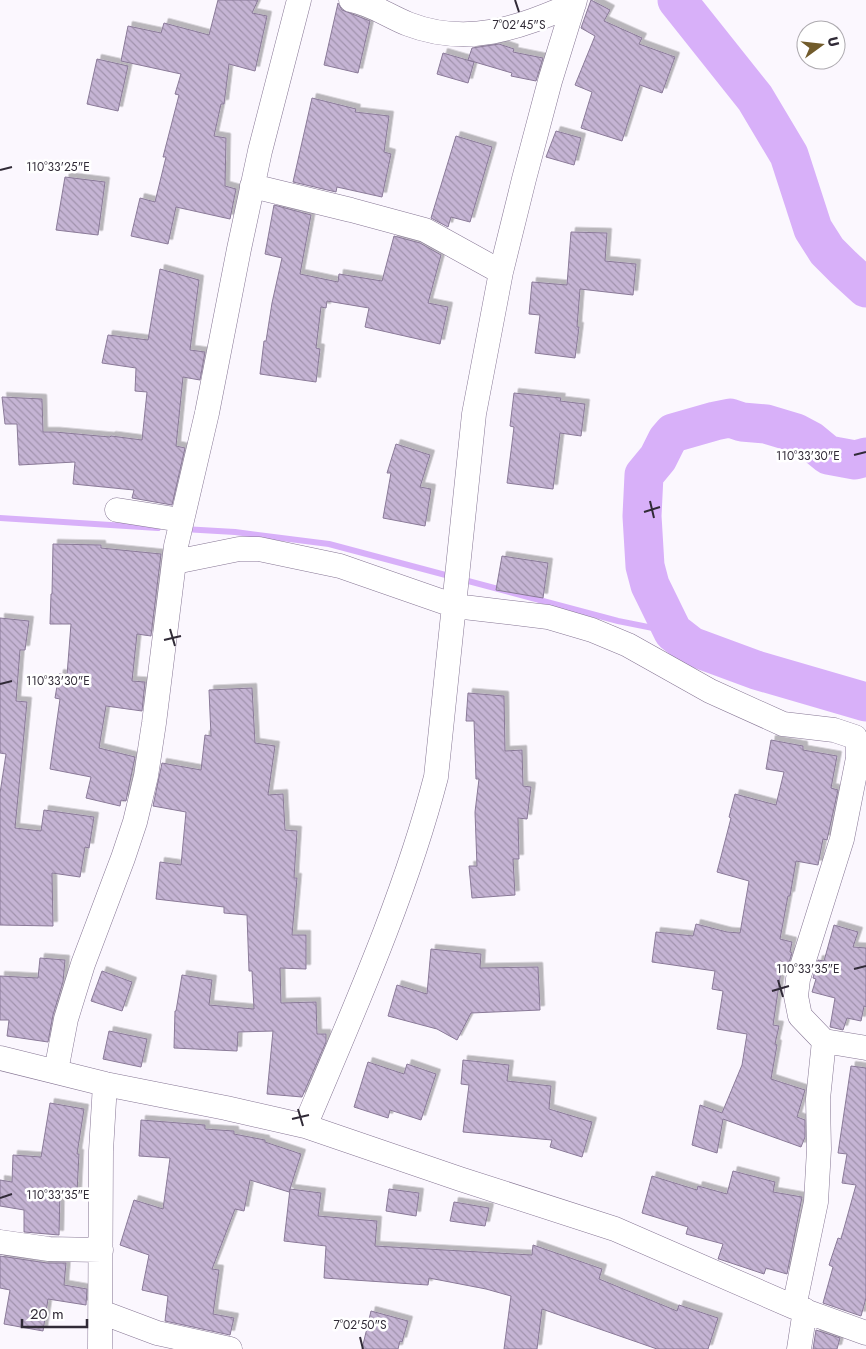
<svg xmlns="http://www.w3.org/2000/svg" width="866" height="1349" font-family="Jost,sans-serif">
  <defs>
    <pattern id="building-back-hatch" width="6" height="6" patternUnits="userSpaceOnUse" patternTransform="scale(1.25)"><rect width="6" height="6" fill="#c5b4d4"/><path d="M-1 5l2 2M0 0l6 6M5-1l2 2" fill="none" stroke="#a193ad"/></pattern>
    <filter id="shadow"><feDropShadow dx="4.5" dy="-4.5" stdDeviation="0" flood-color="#0004"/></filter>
  </defs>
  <rect width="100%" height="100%" fill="#fbf7fe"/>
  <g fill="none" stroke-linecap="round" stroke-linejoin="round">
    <!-- stream -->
    <path stroke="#d8b0f9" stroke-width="6" d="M0 518 158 528
      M183 529 235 532 329 544 618 621 673 632"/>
    <!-- river -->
    <path stroke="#d8b0f9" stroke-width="39" d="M677 0 755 98 789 155 813 229 827 251 843 267 866 288
      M866 457 855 460 828 455 811 441 796 433 766 424 742 422 730 418 715 421 673 433 667 440 658 458 644 475 642 516 645 566 650 585 673 632 691 646 756 670 866 702"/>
  </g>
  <!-- building -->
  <path fill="url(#building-back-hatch)" stroke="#8a7a98" filter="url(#shadow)" d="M218 0H258L252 13 267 16 255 71 229 64 224 104H221L214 136 226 138 225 186 236 189 230 219 176 207 168 244 131 236 140 198 155 202 166 157H163L179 95 175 94 181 74 121 61 128 26 161 33 164 23 209 35Z
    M591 0 610 10 604 21 642 38 639 44 675 57 662 93 640 85 622 141 581 128 592 92 575 85 595 36 581 28Z
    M338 3 342 10 370 21 358 73 324 65Z
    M499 44 514 49 513 52 543 58 536 81 511 76 512 73 468 60 472 48Z
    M443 53 474 62 468 83 437 74Z
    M97 59 128 66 118 111 87 104Z
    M312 98 356 109 355 112 389 116 384 152 391 154 382 197 337 187 336 192 293 182Z
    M556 131 581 138 574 165 546 157Z
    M456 136 492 147 470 222 451 217 448 227 431 218Z
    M65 177 105 182 98 235 56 230Z
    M274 205 311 215 300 274 338 282 339 274 382 281 394 236 420 243 441 255 428 303 448 307 440 344 365 327 369 308 327 301 326 308 321 307 316 348 320 349 316 382 260 374 264 341H266L272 303 282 258 265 254Z
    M571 232 607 233 605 261 636 264 633 295 580 289 577 327H579L575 358 535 353 540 315 529 314 532 282 567 285Z
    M160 269 199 280 190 350 205 352 200 380 183 377 176 446 185 448 172 505 132 498 134 490 73 484 75 462 19 465 17 424H5L2 397 42 399 43 432H55L110 437 111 436 142 440 147 392 135 391 136 368 102 363 108 335 148 340Z
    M514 393 561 398 560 401 585 404 581 436 560 433 553 489 507 483 514 427 510 426Z
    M396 444 430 455 420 487 431 489 425 526 383 518 391 473H387Z
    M53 544 101 545V548L161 554 151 636 137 634 132 681 145 682 142 711 106 706 99 748 135 757 126 801 121 800 120 806 86 798 91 777 50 769 60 699 55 698 59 674 67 675 71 624H50L51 594H52Z
    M502 556 548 563 543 598 496 590Z
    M0 618 29 621 25 650H20L16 701 27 702 15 828 41 831 44 810 94 817 89 848 85 847 80 877 52 873 53 926 0 925V793L6 754 0 753Z
    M252 688 255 743 275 746 268 795 283 794 285 830 297 831 294 878H297L292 935H306V969L280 968 281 1003 316 1002 317 1034H326V1042L302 1097 267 1094 273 1031 238 1032 237 1051 174 1048 175 1011H176L182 975 212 980 209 1005 254 1009 252 971H249L247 915 224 913V907L156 899 160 862 181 865 186 812 153 806 162 763 201 770 205 735 211 736 209 690Z
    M468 693 504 696 505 751 522 750 523 786 531 787 527 819 518 818 519 859H513L515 895 472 898 469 866H477L475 812 479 779H476L474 721H466Z
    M771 740 803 746V750L837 756 831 788 838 790 827 840 823 839 818 865 796 861 790 896H788L780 939 792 942 790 952 792 953 786 972 781 971 773 1025 779 1026 775 1044 777 1045 771 1079 805 1090 797 1117 805 1120V1137L801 1147 723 1119 717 1153 692 1145 700 1105 722 1113 742 1065 747 1034 717 1029 723 991 712 989 715 971 652 962 656 932 693 936 696 924 727 932 740 933 749 881 717 872 731 818 729 817 735 794 776 805 784 772 766 769Z
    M834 925 858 932 853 947 866 948V1007L864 1006 861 1021 847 1018 843 1030 830 1027 835 998 812 992 816 979 813 978 818 960 824 961Z
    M431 949 481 954 480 968 538 967 540 1010 471 1013 457 1040 437 1029 388 1016 397 985 427 994Z
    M40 958 65 960 63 982 53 1015 48 1042 7 1036 9 1020H0V976L38 978Z
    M102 971 132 982 122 1011 91 1001Z
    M109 1031 147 1039 141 1067 103 1059Z
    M463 1060 509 1065 507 1081 551 1086 549 1109 592 1122 582 1157 550 1147 552 1140 463 1132 469 1085 461 1084Z
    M368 1062 404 1074 407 1064 436 1074 421 1120 390 1110 388 1118 354 1107Z
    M851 1066 866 1068V1298L861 1316 823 1303 833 1267 829 1265 838 1238 841 1239 856 1185 842 1183 847 1154 838 1153Z
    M50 1103 84 1109 77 1154H79L77 1192 60 1191 59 1235 24 1232V1210L0 1206V1180L12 1182 13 1155 41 1157Z
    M141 1120 205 1125V1129L234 1131V1134L265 1140V1142L301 1154 289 1192 250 1180 244 1211 235 1209 212 1269 219 1270 213 1314 234 1318 230 1335 165 1321 168 1296 142 1290 149 1255 120 1245 134 1200 163 1209 170 1158 139 1156Z
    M733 1171 775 1182 773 1192 802 1197 787 1274 766 1268 764 1274 719 1259H718L723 1244 686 1234 688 1227 642 1213 652 1176 697 1190 698 1186 727 1194Z
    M290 1189 321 1193 318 1216 377 1221 375 1246 532 1255 533 1245 602 1269 599 1279 677 1311 679 1305 718 1318 708 1349H657L542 1309 537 1349H504L511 1296 486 1289 429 1278 428 1285 324 1278 326 1246 284 1241Z
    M389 1189 419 1193 416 1216 386 1211Z
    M454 1202 489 1208 485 1226 450 1221Z
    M0 1256 47 1263H66L64 1285 87 1289 86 1305 48 1299 43 1331 4 1324 10 1290 0 1288Z
    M371 1311 408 1321 402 1342 400 1341 398 1349H362Z
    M816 1330 840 1338 837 1349H813Z"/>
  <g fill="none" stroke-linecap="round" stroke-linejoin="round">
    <defs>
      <path id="minor" d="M351 0C372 4 388 16 408 24 468 47 518 28 574 4
        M252 186 351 210 425 230 501 272
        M117 510 181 520
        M175 562 239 549H259L340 566 455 606 548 617 592 630 628 645 710 691 783 724 834 730 855 737 858 745V758L842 839 798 979 796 996 800 1016 824 1041 866 1048
        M0 1058 105 1084 226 1108 305 1126 460 1179 615 1229 794 1307 866 1333
        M56 1071 66 1019 83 964 123 858 135 822 146 776 154 723 176 546 207 413 239 249 260 151 299 0
        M305 1126C353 1012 405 896 436 777L474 414 501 272 524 179 550 81 575 0
        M0 1242 49 1249 101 1250
        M794 1307 816 1202 819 1149 818 1099 824 1041
        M101 1312 157 1333 230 1349
        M100 1349 101 1151 105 1084
        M799 1349 805 1310"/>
    </defs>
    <!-- minor casing -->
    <use href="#minor" stroke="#867694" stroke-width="25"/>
    <!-- minor -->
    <use href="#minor" stroke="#fff" stroke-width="24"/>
  </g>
  <!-- ticks -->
  <path fill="none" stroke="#312b37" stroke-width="2" d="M515 0 519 12M0 170 12 167M854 455 866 452M650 501 654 518M644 512 660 507M170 629 175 646M164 640 181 636M0 684 12 681M854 969 866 966M778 980 783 997M772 991 789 986M298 1109 303 1126M292 1119 309 1115M0 1198 12 1194M360 1337 363 1349"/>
  <g font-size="12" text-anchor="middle" fill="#312b37" stroke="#fff" stroke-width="5" stroke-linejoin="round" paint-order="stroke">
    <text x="519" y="29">7°02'45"S</text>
    <text x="58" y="171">110°33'25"E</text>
    <text x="808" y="460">110°33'30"E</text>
    <text x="58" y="685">110°33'30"E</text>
    <text x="808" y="973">110°33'35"E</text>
    <text x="58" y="1199">110°33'35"E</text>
    <text x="360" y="1329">7°02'50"S</text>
  </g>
  <!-- north arrow -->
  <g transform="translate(821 45) rotate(75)"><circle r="24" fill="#ffffff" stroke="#adaaaf"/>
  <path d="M0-4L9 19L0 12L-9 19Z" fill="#715b2b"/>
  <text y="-8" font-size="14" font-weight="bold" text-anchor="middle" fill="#312b37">U</text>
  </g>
  <!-- scale -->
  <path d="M22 1319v8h65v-8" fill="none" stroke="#312b37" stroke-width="2.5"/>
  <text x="30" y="1319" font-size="15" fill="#312b37" stroke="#ffffff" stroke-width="4" paint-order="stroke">20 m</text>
</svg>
